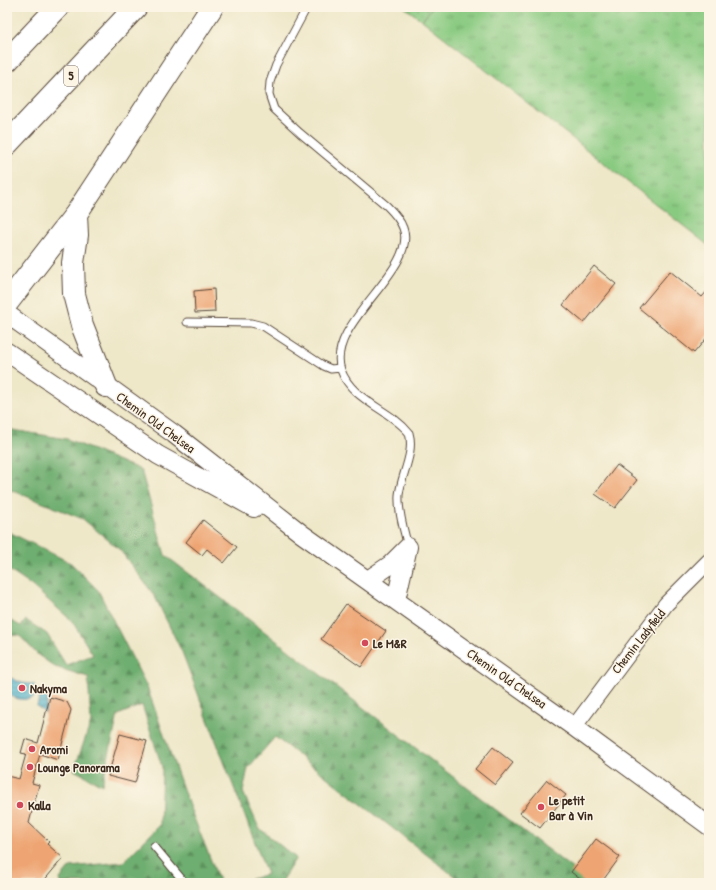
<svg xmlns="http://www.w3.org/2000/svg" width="716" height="890" font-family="'Patrick Hand',sans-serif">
  <defs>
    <pattern id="forest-firs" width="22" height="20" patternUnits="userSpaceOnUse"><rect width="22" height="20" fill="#6eae6f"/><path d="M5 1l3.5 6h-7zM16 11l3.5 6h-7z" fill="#5c8e5b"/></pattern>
    <pattern id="park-tufts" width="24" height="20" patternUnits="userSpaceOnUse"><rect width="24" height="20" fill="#89ca81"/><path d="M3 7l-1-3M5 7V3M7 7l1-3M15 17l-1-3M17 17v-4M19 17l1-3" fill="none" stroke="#71a469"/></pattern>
    <pattern id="garden-dots" width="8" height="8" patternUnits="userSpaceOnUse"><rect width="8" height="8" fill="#89ca81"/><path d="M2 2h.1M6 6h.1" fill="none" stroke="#71a469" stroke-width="1.8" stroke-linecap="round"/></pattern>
    <pattern id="water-rules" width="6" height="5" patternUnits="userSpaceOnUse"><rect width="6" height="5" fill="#4aafc9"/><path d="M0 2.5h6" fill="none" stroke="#3f8fa3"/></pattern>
  </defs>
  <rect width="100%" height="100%" fill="#fcf5e5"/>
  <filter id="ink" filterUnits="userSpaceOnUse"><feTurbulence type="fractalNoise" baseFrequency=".025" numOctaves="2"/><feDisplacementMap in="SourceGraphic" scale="8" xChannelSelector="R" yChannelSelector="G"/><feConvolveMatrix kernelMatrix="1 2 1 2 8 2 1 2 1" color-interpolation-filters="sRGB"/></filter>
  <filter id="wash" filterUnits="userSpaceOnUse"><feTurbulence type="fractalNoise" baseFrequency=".012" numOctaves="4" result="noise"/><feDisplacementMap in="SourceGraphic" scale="16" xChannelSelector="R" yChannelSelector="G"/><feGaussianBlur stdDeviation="0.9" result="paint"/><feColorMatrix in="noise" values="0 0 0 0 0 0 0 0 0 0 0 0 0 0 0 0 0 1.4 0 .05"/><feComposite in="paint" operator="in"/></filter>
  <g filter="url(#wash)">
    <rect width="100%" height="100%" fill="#eee7c8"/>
    <!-- forest -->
    <path fill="url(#forest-firs)" stroke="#546c46" d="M7 429 67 439 141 470 165 555 591 883H463L275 737 248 768 243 792 259 828 296 858 280 883H238L267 874 182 652 154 595 120 550 83 519 11 490 7 497Z
      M7 531 71 563 98 590 147 687 188 803 220 883H61L60 879 70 867 123 862 160 825 162 767 142 705 118 715 102 785 74 770 91 722 88 677 55 667 38 655 19 635 7 636V619L21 626 26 620 47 634 66 665 93 655 72 621 32 586 7 569Z"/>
    <!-- park -->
    <path fill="url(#park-tufts)" stroke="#627a50" d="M432 7H709V246L422 20Z"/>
    <!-- garden -->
    <path fill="url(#garden-dots)" stroke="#627a50" d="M404 7H432L422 20Z"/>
    <!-- water -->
    <path fill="url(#water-rules)" stroke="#426c74" d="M7 676 22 683 34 684 37 690 34 697C26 702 15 699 7 694Z
      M45 692 48 697 45 713 37 706 40 693Z"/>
    <g id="blocks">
      <!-- building -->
      <path fill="#eea573" d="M594 266 616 284 584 323 563 305Z
        M670 271 702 297 709 289V335L694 353 639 308Z
        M214 289 215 312 195 313 194 291Z
        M617 465 637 480 615 508 595 494Z
        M203 520 237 547 224 563 207 549 202 555 186 542Z
        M346 604 386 631 361 667 321 639Z
        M50 697 67 702 71 710 58 760 40 754 32 783 39 785 29 823 49 842 47 844 63 858 42 883H13L7 877V776L19 779 26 754 21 753 25 739 38 743Z
        M120 734 147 741 135 783 108 776Z
        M493 747 513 763 495 785 475 769Z
        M547 780 566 795 540 828 520 813Z
        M596 839 620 857 601 883H585L571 872Z"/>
    </g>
  </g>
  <g filter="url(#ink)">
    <use href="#blocks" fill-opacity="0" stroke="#564638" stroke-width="1"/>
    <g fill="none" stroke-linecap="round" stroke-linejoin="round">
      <defs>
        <path id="service" d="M307 7 276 65 270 82 269 94 274 109 300 133 387 206C393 212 400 219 403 228 419 269 325 324 341 370 352 401 390 409 409 433 415 453 401 475 399 495 398 512 404 530 408 547
          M187 322 251 323 263 326 324 366 331 369 340 368
          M154 846 185 883"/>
        <path id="minor" d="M574 727 666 604 709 561"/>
        <path id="tertiary" d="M7 314 174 434 302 534 574 727 709 826
          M7 352 158 455 254 508
          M368 580 390 565 408 547
          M396 600 408 547"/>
        <path id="motorway" d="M7 61 58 7
          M7 144 136 7
          M76 214 77 235 73 263 74 294 82 325 106 386
          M7 303 76 214 212 7"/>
      </defs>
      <!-- service casing -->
      <use href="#service" stroke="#564638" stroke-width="9"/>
      <!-- minor casing -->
      <use href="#minor" stroke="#564638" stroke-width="17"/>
      <!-- tertiary casing -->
      <use href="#tertiary" stroke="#564638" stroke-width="20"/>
      <!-- motorway casing -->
      <use href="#motorway" stroke="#564638" stroke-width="24"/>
      <!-- service -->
      <use href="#service" stroke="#fff" stroke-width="7"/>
      <!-- minor -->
      <use href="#minor" stroke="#fff" stroke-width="15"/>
      <!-- tertiary -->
      <use href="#tertiary" stroke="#fff" stroke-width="18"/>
      <!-- motorway -->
      <use href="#motorway" stroke="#fff" stroke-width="22"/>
    </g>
  </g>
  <!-- markers -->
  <g fill="#d1495b" stroke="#fcf5e5" stroke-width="1.5">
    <circle cx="365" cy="643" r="4"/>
    <circle cx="22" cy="688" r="4"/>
    <circle cx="32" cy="749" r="4"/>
    <circle cx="30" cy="767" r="4"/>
    <circle cx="20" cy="805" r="4"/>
    <circle cx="541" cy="807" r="4"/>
  </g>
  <g text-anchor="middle" stroke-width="3" stroke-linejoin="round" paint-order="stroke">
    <!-- shield labels -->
    <rect fill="#fcf5e5" stroke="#75675a" stroke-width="1" x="64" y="66" width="14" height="20" rx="3"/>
    <g font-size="12" font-weight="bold" fill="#3b2a1e">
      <text x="71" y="80">5</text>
    </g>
    <!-- street labels -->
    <g font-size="13" fill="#3b2a1e" stroke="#fcf5e5">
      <text transform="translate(156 422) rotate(36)" y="5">Chemin Old Chelsea</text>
      <text transform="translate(638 641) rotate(-52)" y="5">Chemin Ladyfield</text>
      <text transform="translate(507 678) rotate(35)" y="5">Chemin Old Chelsea</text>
    </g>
    <!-- poi labels -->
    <g font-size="13" font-weight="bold" fill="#3b2a1e" stroke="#fcf5e5" text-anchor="start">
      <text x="373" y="648">Le M&amp;R</text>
      <text x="30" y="693">Nakyma</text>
      <text x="40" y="754">Aromi</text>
      <text x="38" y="772">Lounge Panorama</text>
      <text x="549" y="805">Le petit<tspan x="549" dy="15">Bar à Vin</tspan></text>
      <text x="28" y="810">Kalla</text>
    </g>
  </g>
  <!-- margin -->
  <rect width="716" height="890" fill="none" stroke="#fcf5e5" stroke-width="24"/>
</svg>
